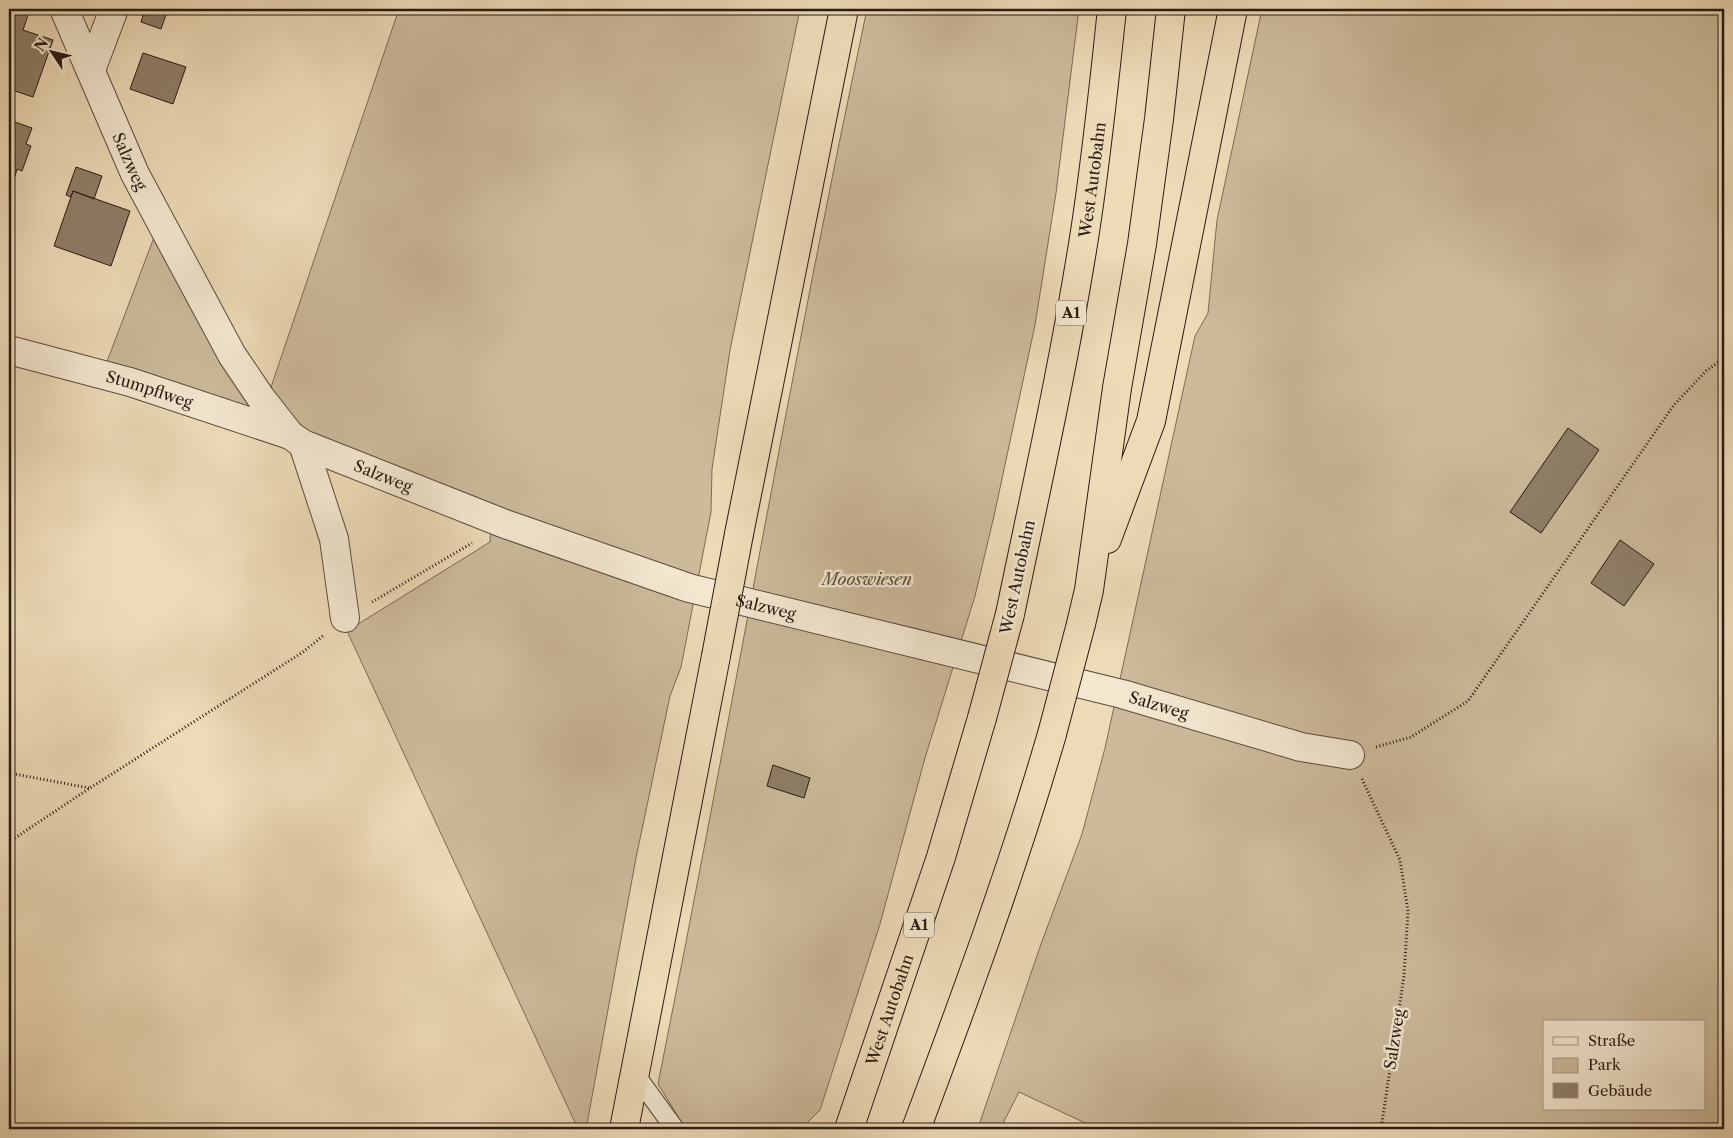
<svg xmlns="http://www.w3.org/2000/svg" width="1733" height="1138" font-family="'Libre Caslon Text',serif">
  <rect width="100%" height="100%" fill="#eddab7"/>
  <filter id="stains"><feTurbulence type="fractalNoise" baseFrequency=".004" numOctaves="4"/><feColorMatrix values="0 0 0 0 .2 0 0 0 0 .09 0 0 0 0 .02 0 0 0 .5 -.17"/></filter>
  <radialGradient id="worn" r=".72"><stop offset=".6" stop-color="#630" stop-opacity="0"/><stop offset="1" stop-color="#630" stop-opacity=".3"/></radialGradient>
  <!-- green -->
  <path fill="#ccba9b" stroke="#7b6a56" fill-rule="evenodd" d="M399 9H800L730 350 712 469 711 512 681 667 670 696 636 858 586 1129H578L347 631 490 542 491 511 319 439 296 423 268 396Z
    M867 9H1079L1056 193 1035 325 994 516 975 596 925 758 880 924 820 1110 801 1129H690L682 1123 658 1084C730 726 791 366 867 9Z
    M1262 9H1724V1129H1098L1019 1092 1000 1129H981L979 1125 1041 944 1082 834 1105 748 1195 336 1208 313 1217 220ZM1544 1022H1704V1109H1544Z
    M156 232 264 418 105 367Z"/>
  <!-- building -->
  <path fill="#8f7e68" stroke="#2a1b12" d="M9 9H30L23 30 53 40 33 97 12 90 9 98Z
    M145 9H168L161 29 141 22Z
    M143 53 186 67 173 104 130 89Z
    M9 120 32 128 26 144 31 146 22 171 17 169 14 180 9 178Z
    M76 167 102 176 94 199 73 191 71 197 66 195Z
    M73 191 130 211 111 266 54 246Z
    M1568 428 1599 450 1541 533 1510 512Z
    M1620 540 1654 564 1624 606 1591 583Z
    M773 765 810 778 804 798 767 786Z"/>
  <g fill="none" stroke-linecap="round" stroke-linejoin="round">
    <defs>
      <path id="service" d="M635 1074 675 1129"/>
      <g id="minor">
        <path id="s1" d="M64 9 135 174 232 355 261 398 290 435 303 444 505 524 689 588 1122 694 1301 747 1350 755"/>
        <path d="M91 70 114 9"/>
        <path id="s2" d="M9 350 130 382 290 435"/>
        <path d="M303 444 334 539 345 618"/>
      </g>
      <g id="motorway">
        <path d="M739 534 844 9"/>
        <path d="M1107 539 1151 421 1233 9"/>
        <path id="s3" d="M1010 614C1036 489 1064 364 1084 238 1096 162 1104 85 1112 9"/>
        <path d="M1081 624 1089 590 1117 388 1142 244 1159 119 1171 9"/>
        <path d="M624 1129 716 656"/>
        <path id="s4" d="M849 1129 941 857 982 718"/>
        <path d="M916 1129C965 998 1013 868 1052 734"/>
      </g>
    </defs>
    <!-- service casing -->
    <use href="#service" stroke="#5b4b3b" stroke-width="20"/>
    <!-- minor casing -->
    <use href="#minor" stroke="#5b4b3b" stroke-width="30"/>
    <!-- motorway casing -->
    <use href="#motorway" stroke="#2a1b12" stroke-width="30"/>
    <!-- path -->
    <path stroke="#2a1b12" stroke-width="3" stroke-dasharray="1 2.5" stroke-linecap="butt" d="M372 602 472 543
      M1376 747 1411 737 1468 701 1674 405 1706 371 1724 358
      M9 773 89 788
      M1362 779 1400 860 1408 911 1404 976 1381 1129
      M9 842 90 788 303 652 324 635"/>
    <!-- service -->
    <use href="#service" stroke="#f3e7d0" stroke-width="18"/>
    <!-- minor -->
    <use href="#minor" stroke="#f3e7d0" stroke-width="28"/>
    <!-- motorway -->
    <use href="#motorway" stroke="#eddab7" stroke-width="28"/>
    <defs>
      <path id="motorway-bridge" d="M716 656 739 534
        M982 718 1010 614
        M1052 734 1081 624"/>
    </defs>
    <!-- motorway-bridge casing -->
    <use href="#motorway-bridge" stroke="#2a1b12" stroke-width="30" stroke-linecap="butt"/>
    <!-- motorway-bridge -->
    <use href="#motorway-bridge" stroke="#eddab7" stroke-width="28"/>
  </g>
  <g text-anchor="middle" stroke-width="5" stroke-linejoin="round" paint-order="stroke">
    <!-- shield labels -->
    <g fill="#f3e7d0" stroke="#66584b" stroke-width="1">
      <rect x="1056" y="300.5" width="30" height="25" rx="4"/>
      <rect x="904" y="912.5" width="30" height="25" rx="4"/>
    </g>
    <g font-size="15" font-weight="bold" fill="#2a1b12">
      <text x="1071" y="318">A1</text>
      <text x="919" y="930">A1</text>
    </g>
    <!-- street labels -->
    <g font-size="16" fill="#2a1b12" stroke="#f3e7d0">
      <text dy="6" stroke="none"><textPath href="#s1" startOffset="166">Salzweg</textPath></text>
      <text dy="6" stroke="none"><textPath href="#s3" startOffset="442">West Autobahn</textPath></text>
      <text dy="6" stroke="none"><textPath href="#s2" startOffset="146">Stumpflweg</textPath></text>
      <text dy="6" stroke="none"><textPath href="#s1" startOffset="586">Salzweg</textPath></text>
      <text transform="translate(1017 577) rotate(-78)" y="6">West Autobahn</text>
      <text dy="6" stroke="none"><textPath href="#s1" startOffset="991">Salzweg</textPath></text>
      <text dy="6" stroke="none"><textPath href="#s1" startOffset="1396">Salzweg</textPath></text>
      <text dy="6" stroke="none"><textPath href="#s4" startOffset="126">West Autobahn</textPath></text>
      <text transform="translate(1394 1039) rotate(-81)" y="6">Salzweg</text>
    </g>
    <!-- park labels -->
    <g font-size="16" font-style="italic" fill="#5b4b3b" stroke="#f3e7d0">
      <text x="867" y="585">Mooswiesen</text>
    </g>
  </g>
  <!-- margin -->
  <rect width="1733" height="1138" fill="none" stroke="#eddab7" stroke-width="30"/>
  <rect x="10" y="10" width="1713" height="1118" fill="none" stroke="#2a1b12" stroke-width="2.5"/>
  <rect x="15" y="15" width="1703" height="1108" fill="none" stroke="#2a1b12"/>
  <!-- legend -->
  <rect x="1543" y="1020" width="162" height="90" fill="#f3e7d0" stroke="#a39584"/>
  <rect x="1553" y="1037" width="25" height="8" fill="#f3e7d0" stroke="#a39584"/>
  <text x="1588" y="1046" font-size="15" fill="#2a1b12">Straße</text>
  <rect x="1553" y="1058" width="25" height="15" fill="#ccba9b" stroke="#a39584"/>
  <text x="1588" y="1070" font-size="15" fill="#2a1b12">Park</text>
  <rect x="1553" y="1083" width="25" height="15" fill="#8f7e68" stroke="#a39584"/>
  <text x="1588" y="1096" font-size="15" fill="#2a1b12">Gebäude</text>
  <!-- north arrow -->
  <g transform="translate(52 52) rotate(305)" stroke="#f3e7d0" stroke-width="4" paint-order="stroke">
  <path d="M0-4L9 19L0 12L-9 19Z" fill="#2a1b12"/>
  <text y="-8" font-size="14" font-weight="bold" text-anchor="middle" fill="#2a1b12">N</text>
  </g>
  <rect width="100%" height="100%" filter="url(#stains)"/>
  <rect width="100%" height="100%" fill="url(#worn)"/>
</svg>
